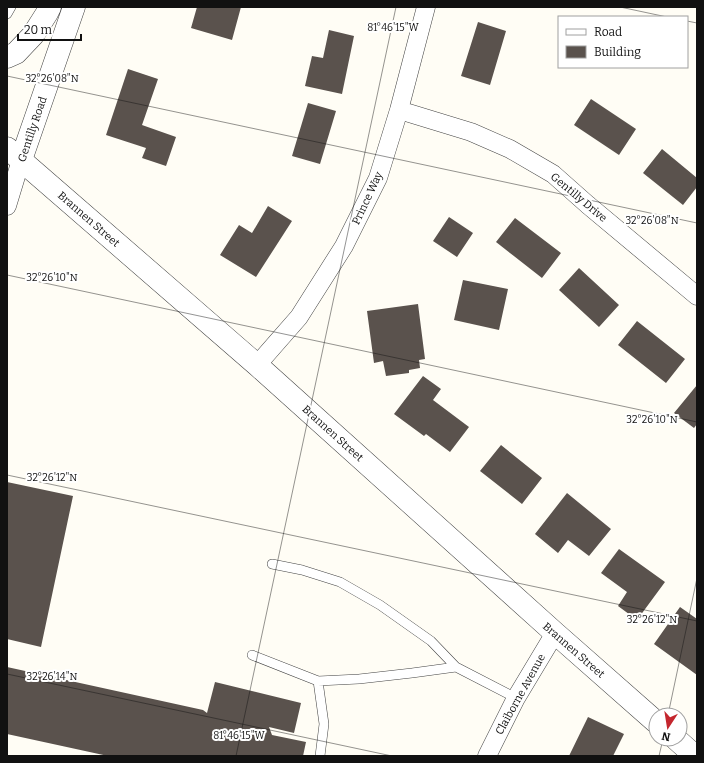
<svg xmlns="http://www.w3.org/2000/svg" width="704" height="763" font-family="Bitter,serif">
  <rect width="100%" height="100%" fill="#fffdf5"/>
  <!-- building -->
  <path fill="#5a524d" d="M197 7H241L232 40 191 28Z
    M478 22 506 31 490 85 461 76Z
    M329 30 354 36 342 94 305 86 312 56 323 58Z
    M128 69 158 79 142 125 176 137 166 166 142 158 146 148 106 135Z
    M591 99 636 129 619 155 574 125Z
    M308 103 336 111 320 164 292 156Z
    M662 149 697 178V187L683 205 643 173Z
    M268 206 292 221 256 277 220 255 239 225 252 233Z
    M449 217 473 233 457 257 433 241Z
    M515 218 561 253 542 278 496 242Z
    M579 268 619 305 599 327 559 290Z
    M463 280 508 289 499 330 454 320Z
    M418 304 425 359 419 360 420 368 409 370V373L386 376 383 361 374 363 367 311Z
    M637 321 685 359 666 383 618 345Z
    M423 376 441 389 433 400 469 427 450 452 426 434 424 436 394 414Z
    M697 385V424L694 428 674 413Z
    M501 445 542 478 522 504 480 471Z
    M7 482 73 496 41 647 7 639Z
    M567 493 611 529 589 556 568 540 558 553 535 534Z
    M619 549 665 582 637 620 618 606 627 592 601 573Z
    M680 607 697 619V675L654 644Z
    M7 667 203 710 207 713 215 682 301 703 294 733 269 727 272 735 306 742 303 756H108L7 734Z
    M588 717 624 734 613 756H569Z"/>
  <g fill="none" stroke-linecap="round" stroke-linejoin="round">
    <defs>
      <path id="service" d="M7 14 11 7
        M272 564 302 570 340 582 380 605 431 641 456 667 516 698
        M252 655 318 681 359 679 412 673 456 667
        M318 681 324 724 320 756"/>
      <path id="minor" d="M399 110 471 132 510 149 553 174 588 205 697 296
        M7 206 21 160
        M257 365 299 317 344 246 378 178 399 110 426 7
        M487 756 516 698 555 633"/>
      <path id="tertiary" d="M7 57 16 53 33 35 47 13 50 7
        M7 148 257 365 555 633 656 722
        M21 160 74 7
        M676 739 695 756"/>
    </defs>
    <!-- service casing -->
    <use href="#service" stroke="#444" stroke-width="10"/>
    <!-- minor casing -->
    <use href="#minor" stroke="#444" stroke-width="19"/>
    <!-- tertiary casing -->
    <use href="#tertiary" stroke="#444" stroke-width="23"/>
    <!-- service -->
    <use href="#service" stroke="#fff" stroke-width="9"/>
    <!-- minor -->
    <use href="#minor" stroke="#fff" stroke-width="18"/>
    <!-- tertiary -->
    <use href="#tertiary" stroke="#fff" stroke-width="22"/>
  </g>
  <!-- ticks -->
  <path fill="none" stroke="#111" stroke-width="1" stroke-opacity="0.45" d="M620 7 667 17M687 21 697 23M7 76 697 223M7 275 697 422M7 475 697 621M7 674 392 756M668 715 697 578M236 756 396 7M659 756 663 739"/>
  <g text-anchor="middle" stroke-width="4" stroke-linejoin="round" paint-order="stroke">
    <!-- street labels -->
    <g font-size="11" fill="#111" stroke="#fff">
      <text transform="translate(32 129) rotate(-71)" y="4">Gentilly Road</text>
      <text transform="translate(579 197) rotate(40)" y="4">Gentilly Drive</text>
      <text transform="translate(367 198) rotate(-65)" y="4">Prince Way</text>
      <text transform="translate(89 219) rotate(41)" y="4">Brannen Street</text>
      <text transform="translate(333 433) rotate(42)" y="4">Brannen Street</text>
      <text transform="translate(574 650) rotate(41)" y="4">Brannen Street</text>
      <text transform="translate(520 694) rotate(-61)" y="4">Claiborne Avenue</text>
    </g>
  </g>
  <g font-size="10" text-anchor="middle" fill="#111" stroke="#fff" stroke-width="4" stroke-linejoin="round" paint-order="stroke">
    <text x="393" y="31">81°46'15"W</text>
    <text x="52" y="82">32°26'08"N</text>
    <text x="652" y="224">32°26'08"N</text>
    <text x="52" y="281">32°26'10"N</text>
    <text x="652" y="423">32°26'10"N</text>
    <text x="52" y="481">32°26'12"N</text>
    <text x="652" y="623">32°26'12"N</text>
    <text x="52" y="680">32°26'14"N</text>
    <text x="239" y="739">81°46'15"W</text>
  </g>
  <!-- border -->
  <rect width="704" height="763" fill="none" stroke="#111111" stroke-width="16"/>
  <!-- legend -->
  <rect x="558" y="16" width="130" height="52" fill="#ffffff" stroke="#a0a0a0"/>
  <rect x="566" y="29" width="20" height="6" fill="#ffffff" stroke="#a0a0a0"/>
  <text x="594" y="36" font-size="12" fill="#111111">Road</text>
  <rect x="566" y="46" width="20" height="12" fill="#5a524d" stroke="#a0a0a0"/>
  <text x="594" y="56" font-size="12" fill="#111111">Building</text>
  <!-- north arrow -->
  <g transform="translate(668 727) rotate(192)"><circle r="19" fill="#ffffff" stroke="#a0a0a0"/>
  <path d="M0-3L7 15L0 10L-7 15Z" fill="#c4262e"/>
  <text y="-6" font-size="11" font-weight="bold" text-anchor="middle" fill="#111111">N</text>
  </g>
  <!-- scale -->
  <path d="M18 34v6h63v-6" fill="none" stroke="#111111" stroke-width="2"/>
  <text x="24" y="34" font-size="12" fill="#111111" stroke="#ffffff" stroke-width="3" paint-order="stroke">20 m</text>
</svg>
